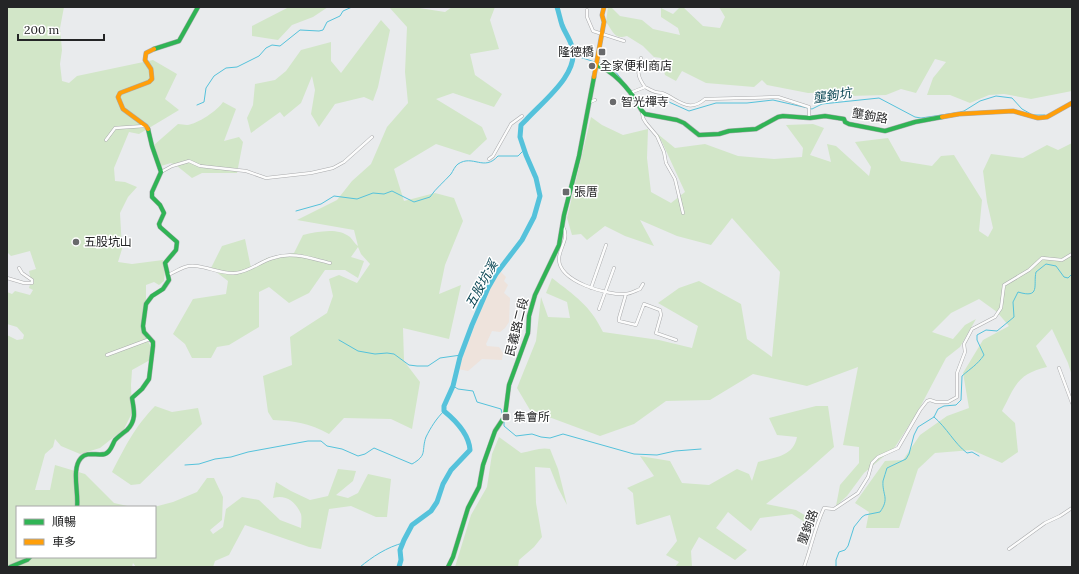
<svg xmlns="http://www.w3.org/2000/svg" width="1079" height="574" font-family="Lora,'Noto Sans TC',serif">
  <rect width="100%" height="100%" fill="#e9ebed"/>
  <!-- industrial -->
  <path fill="#eee3dc" d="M500 271 506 277 504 281 508 285 504 293 510 298 509 322 505 328 500 332 492 331 486 344 487 346 499 347 503 353 502 360 482 359 468 371 458 369 490 286Z"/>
  <!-- green -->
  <path fill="#d2e6c8" d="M7 7H64L60 28 62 50 60 64 62 81 69 83 77 76 153 60 177 74 165 99 179 110 139 134 129 132 114 168 115 181 125 182 137 187 128 197 120 213 122 249 118 262 132 264 163 260 165 270 164 281 159 285 154 282 146 285V306L142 330 151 347 150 360 132 370 131 385 132 413 124 429 100 448 80 454 61 446 55 439 53 447 45 454 35 490H50L55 465 85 474 114 503 132 507H17V557H155L154 507 173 502 197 492 207 478H214L223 497 222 520 210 530 213 534 223 527 226 509 242 497 259 500 280 520 301 528C301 524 302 518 301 514 296 502 286 494 273 498L276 482 291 491 310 500 328 496 338 469 356 471 353 481 336 495 348 498 358 493 368 474 391 479 387 517H376L351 506 329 509 321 549 309 547 245 525 229 555 215 561 213 567H136L133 563 132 567H7V335L17 340 23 339 24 335 17 327 7 324V292L12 294 15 291 30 295 33 290 29 288 31 281 29 271 36 269 30 251 11 256 7 252Z
    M289 7H328L313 17 292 25 278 40 252 36V26Z
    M389 7H413L445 12 452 7H495L490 20 499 49 470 54 475 75 502 94 494 107 453 93 436 99 482 127 487 139 470 155 436 144 394 169 404 201 435 193 454 198 463 221 445 265 439 294 461 285 449 339 403 328 404 361 420 382 412 429 391 419 344 418 329 434C309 423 295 421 273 420L268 412 263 376 292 365 290 337 327 313 333 296 329 279 339 275 357 283 370 264 361 254 358 247 351 257 364 261 358 278 345 270H325L309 293 289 303 269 287 259 292V327L229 345 217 347 211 358H192L185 344 173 334 193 299 226 294 228 281 211 268 222 246 245 239 251 268 267 258 294 253 303 235C317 232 337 227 350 237 353 240 355 244 358 246L354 230 297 220 337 200 352 181 371 164 387 127 408 103 405 72 407 27Z
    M608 7H611L620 16 642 20 653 29 680 35 678 28 661 17V8L673 14 680 7H683L703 26 720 28 725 17 719 7H1072V91L1031 99 1004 94 989 95 970 103 950 95H927L933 78 946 62 935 59 916 93 901 89 886 95 849 96 836 92 808 93 767 85 762 80 754 87 706 83 682 71 676 81 665 75 661 58 654 57 643 46 627 36C614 40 613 31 606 22Z
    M381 20 390 30 378 87 373 101 364 97 335 104 319 127 311 114 315 90 312 76 301 103 284 117 280 112 251 133 247 118 253 105 255 84 275 80 286 71 301 50 331 42V61L341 73Z
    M223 102 236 109 224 141 239 137 243 142 237 173H202L192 178 177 166 171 163 161 166 157 160 154 145 178 124C181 124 184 125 187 125 198 124 218 110 223 102Z
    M591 117 602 125 623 135 648 129 647 158 651 192 671 203 685 192 662 142 654 131 675 148 705 144 738 156 774 159 802 157 803 148 786 125 813 124 824 128 810 155 831 162 827 144 836 146 869 176 871 167 855 142 888 138 901 161 932 166 941 156 954 155 982 200 979 231 988 237 993 228 987 202 983 171 991 154 1023 158 1047 145 1058 150 1072 143V376L1068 363 1052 329 1036 346 1047 367C1017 374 1015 386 1002 411L1015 423 1018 452 1002 463 972 450 935 453 918 469 899 528H866L869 512 855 503 885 461 903 460 920 435 947 416 969 408 963 373 983 340 1009 326 997 312 979 299 951 313 932 332 953 339 965 325 976 319 960 347 946 358 917 413 895 447 864 473 847 496 836 506 840 485 859 463V447L843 445 858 367 807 386 753 374 710 400 666 401 634 424 600 436 530 410 517 388 536 341 541 297 548 317 570 318 567 302 546 293 552 278C575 296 590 305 603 332L659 340 692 348 698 326 658 303 679 288 699 281 741 304 747 339 772 357 780 272 732 218 711 245 677 236 640 220 654 246 625 236 605 226 587 240 581 234 572 235 567 218Z
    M155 406 172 412 198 408 202 424 140 484 131 485 112 472C126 445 134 428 155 406Z
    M816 406H828L834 447 806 472 766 504 796 510 813 520 811 526 792 514 760 518 751 531 728 512 716 528 747 550 735 560 699 537 691 551 692 567H675L679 562 666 555 677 541 670 515 638 525 636 524 633 493 627 488 654 476 640 456 670 461 682 483 709 485 737 469 749 474 752 481 758 462C775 457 793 457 797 437L777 435 769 418Z
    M499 437 521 453C531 451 541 447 550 449L558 469 567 505 558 488 550 468 535 467 536 503 542 537 534 547 519 560 518 567H455L471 515 487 487 492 454Z"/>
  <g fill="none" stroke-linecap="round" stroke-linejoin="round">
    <!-- stream -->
    <path stroke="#55c2db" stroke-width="1" d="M573 55 595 62
      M598 62 614 70 636 97 641 100 660 98 689 111 716 103H747L773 100 812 109 822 104 879 98 915 117 921 118 955 113
      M197 105 204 102 206 88 214 76 226 68 237 67 259 56 266 48 272 45 280 46 300 30 319 31 323 30 327 22 340 16 343 11 352 7
      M960 112 964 111 980 101 996 96 1012 98 1022 109 1031 114
      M1034 115H1045
      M296 211 321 204 334 196 357 199 373 193 384 194 392 191 414 202 430 197C436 188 444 182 451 174 453 171 455 166 458 164 473 154 484 172 498 156H518L524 150
      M339 340 358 351 375 354 387 353 394 354 409 365 417 366H428L440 358 461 355
      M453 386 458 389 473 391 477 402 501 409 503 417
      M934 417C947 428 954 443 967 453L972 452 979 456
      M504 422V426L516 436 532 434 541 437 550 438 563 434 634 454 657 455 675 451 701 449
      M185 465 199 464 215 459 231 457 248 452 308 441H321L327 446 342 449 358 456 365 454 374 448 412 464C428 455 421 451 426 437 431 427 436 419 444 411
      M335 567H342
      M360 567C372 557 387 547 403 543
      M836 567V560L839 552 845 550 848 546 854 527 862 517 865 515 880 512C890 498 882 495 883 481 884 477 886 472 887 468L906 459 909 454 914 435 918 427 934 417 938 409 944 406 956 405 961 400 962 376C971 368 977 365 984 355L977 340V335L986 330 997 331 1014 317 1013 302 1018 292C1041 299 1033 285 1036 272L1046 264 1056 266 1064 277 1068 278 1072 274"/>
    <!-- river -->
    <path stroke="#55c2db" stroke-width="5" d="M399 567 401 560 400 550 404 540 412 525 431 511 437 502 443 484 451 470 470 450C469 434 455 420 444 411V406L453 386 460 357 472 325 488 288 496 274 522 240 534 217 540 196 536 178 526 155 520 137 521 125 526 120C542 102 580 74 572 47 570 39 565 33 562 25 560 19 559 13 557 7"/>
    <defs>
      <path id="street" d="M587 10V17L593 31 624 41
        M641 58C638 71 636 75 645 87
        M630 93 645 87C647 88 650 90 653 91 656 93 659 92 662 93 678 99 688 114 705 99L778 97 809 107V118
        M590 102 595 100
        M642 112 643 118 646 123 657 136 664 152 666 163 675 179 683 213
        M106 140 115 128 145 126
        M489 159 493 156 511 124 522 116
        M161 172 172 166 189 161 200 166 246 171 266 178 311 173 333 168 344 162 372 137
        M563 227C570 238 559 248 559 259 559 282 607 295 625 294 630 294 635 291 640 289L643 284
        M168 275C173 273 179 269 185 267 200 262 219 275 236 273 251 271 259 262 273 258 292 251 312 259 330 263
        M7 278 24 283H32V280L22 273 19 268
        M591 288 606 245
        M626 294 619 318V321L636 325 644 304 660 310 661 315 656 333 676 340
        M599 309 614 268
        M107 355 150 339
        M1059 368 1072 403
        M1009 549 1045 523 1060 516 1072 508
        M804 567C811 548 815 527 824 508L834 509 858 493 868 477 872 463 878 457 898 448 920 410 927 401 930 400 936 402H948L957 397V373L965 352 964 344 972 329 995 317 1001 308 1004 285 1029 270 1042 258 1062 260 1072 254"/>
      <path id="fast" d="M154 49 179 41 198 7
        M596 65C613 70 629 89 638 104 640 108 641 111 645 114L677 120 684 123 699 135 719 134 729 131 756 129 778 117 783 116 810 118 825 116 844 119 845 122 849 124 885 131 915 122 942 117
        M77 507C79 493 71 469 81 458 87 451 97 456 105 454 111 452 112 445 115 440 119 436 123 433 127 430 137 420 134 410 132 398L142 389 149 379 153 346V342L144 332 143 326 146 304 152 296 163 289 169 280 165 263 176 250 177 242 160 227 159 224 164 213 160 205 152 197V192L161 172 152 146 148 129
        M10 567 27 560 30 557
        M448 567 453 557 468 508 479 487 483 465 495 431 505 416 509 385 528 333 529 316 535 295 559 245 564 215 579 156 594 77"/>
      <path id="slow" d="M594 77 604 22 602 15 604 7
        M942 117 959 114 1013 111 1038 118 1047 117 1072 103
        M148 129 146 126 123 109 118 97 120 93 149 82 152 79 151 69 145 60 146 53 154 49"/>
    </defs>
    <!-- street casing -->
    <use href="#street" stroke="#aaabad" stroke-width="3.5"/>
    <!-- fast casing -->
    <use href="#fast" stroke="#aaabad" stroke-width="5"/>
    <!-- slow casing -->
    <use href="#slow" stroke="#aaabad" stroke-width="5"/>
    <!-- street -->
    <use href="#street" stroke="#fcfcfc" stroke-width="2.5"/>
    <!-- fast -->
    <use href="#fast" stroke="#30b455" stroke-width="4"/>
    <!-- slow -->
    <use href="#slow" stroke="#ff9f0a" stroke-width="4"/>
  </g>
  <!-- markers -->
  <g fill="#696a6c" stroke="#fff" stroke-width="1.5">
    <rect x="598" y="48" width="8" height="8" rx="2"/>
    <circle cx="592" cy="66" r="4"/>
    <circle cx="613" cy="102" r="4"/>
    <rect x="562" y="188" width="8" height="8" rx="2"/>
    <circle cx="76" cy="242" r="4"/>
    <rect x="502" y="413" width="8" height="8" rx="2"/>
  </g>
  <g text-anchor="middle" stroke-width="3" stroke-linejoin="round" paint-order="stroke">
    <!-- poi labels -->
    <g font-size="12" fill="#242526" stroke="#fff" text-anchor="start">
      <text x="594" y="56" text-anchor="end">隆德橋</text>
      <text x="600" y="70">全家便利商店</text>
      <text x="621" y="106">智光禪寺</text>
      <text x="574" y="196">張厝</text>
      <text x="84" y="246">五股坑山</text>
      <text x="514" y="421">集會所</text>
    </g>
    <!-- street labels -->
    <g font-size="12" fill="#242526" stroke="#fff">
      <text transform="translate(870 116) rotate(10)" y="4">壟鉤路</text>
      <text transform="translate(517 327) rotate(-76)" y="4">民義路二段</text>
      <text transform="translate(808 527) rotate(-70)" y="4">壟鉤路</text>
    </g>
    <!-- water labels -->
    <g font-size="13" font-style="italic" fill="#0a4654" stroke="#fff">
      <text transform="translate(832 95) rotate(-9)" y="5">壟鉤坑</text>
      <text transform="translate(481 284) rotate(-61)" y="5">五股坑溪</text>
    </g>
  </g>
  <!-- border -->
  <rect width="1079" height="574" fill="none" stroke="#242526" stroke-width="16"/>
  <!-- legend -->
  <rect x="16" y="506" width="140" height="52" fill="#ffffff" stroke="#a7a8a8"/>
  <rect x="24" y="519" width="20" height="6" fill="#30b455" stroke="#a7a8a8"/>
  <text x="52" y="526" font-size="12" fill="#242526">順暢</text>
  <rect x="24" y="539" width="20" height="6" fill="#ff9f0a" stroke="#a7a8a8"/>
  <text x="52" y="546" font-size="12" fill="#242526">車多</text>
  <!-- scale -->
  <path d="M18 34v6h86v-6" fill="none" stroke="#242526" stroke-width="2"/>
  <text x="24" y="34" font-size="12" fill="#242526" stroke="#ffffff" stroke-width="3" paint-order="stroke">200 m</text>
</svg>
